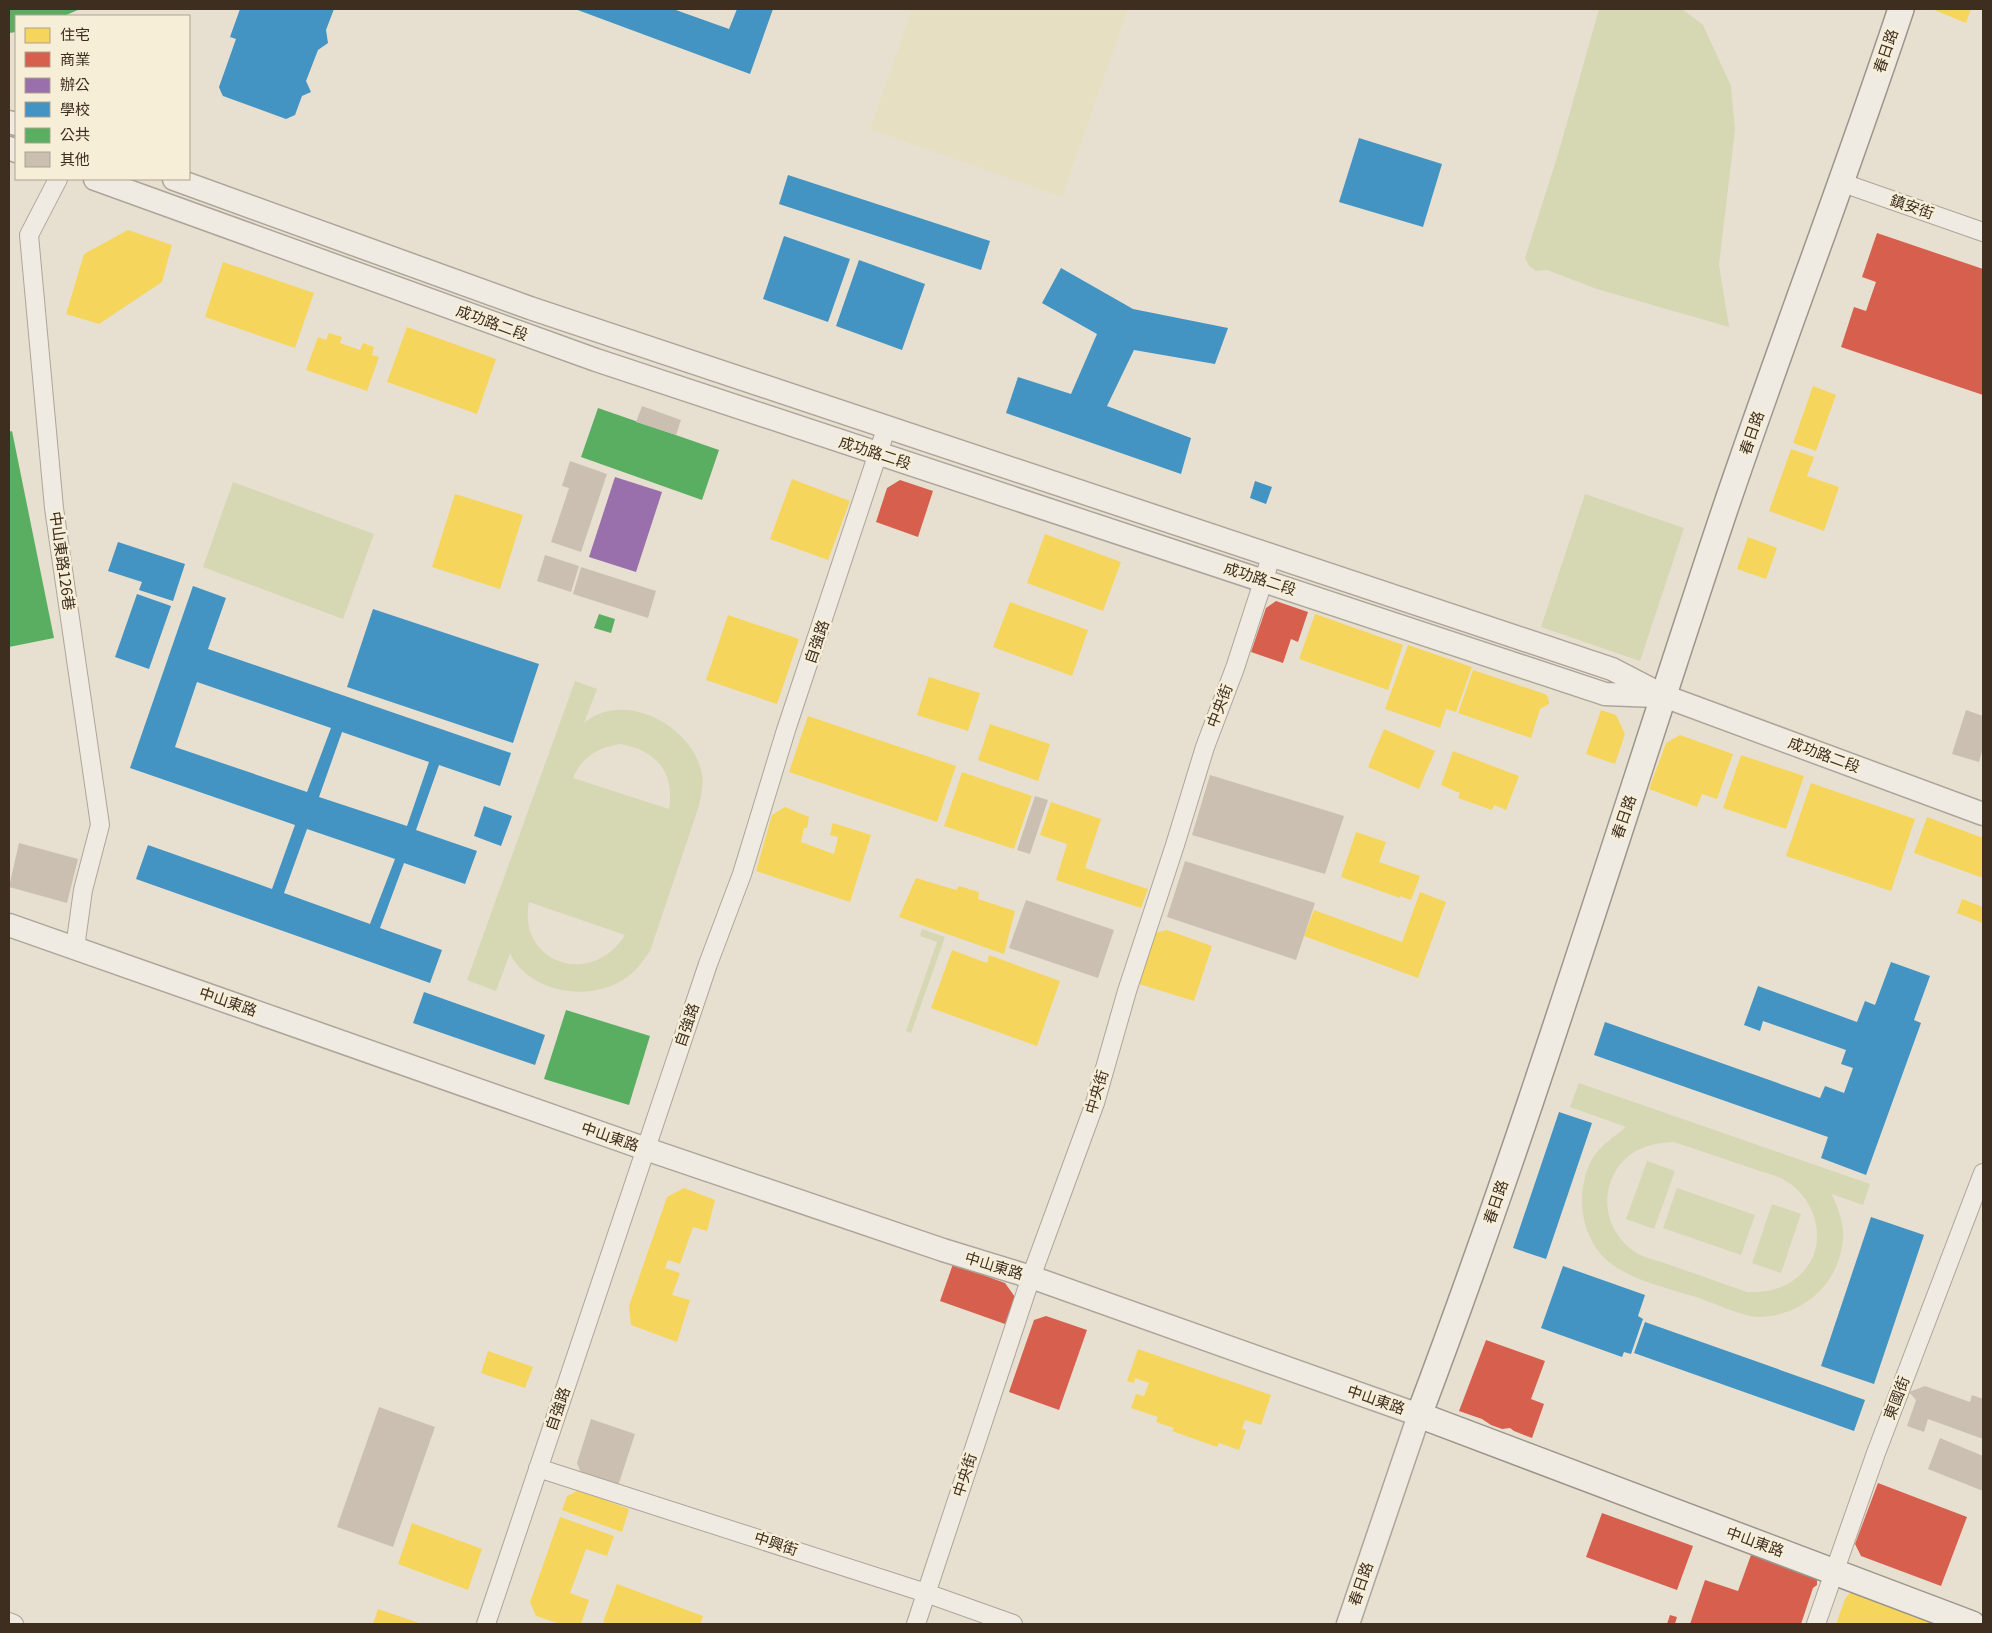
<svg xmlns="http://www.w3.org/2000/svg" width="1992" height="1633" font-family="Georgia,'Noto Sans TC',serif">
  <rect width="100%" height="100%" fill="#e7e0d1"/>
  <!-- farmland -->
  <path fill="#e6dfc2" d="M912 9H1128L1062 197 870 129Z"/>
  <!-- green -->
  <path fill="#d6d7b3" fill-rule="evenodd" d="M1599 9H1682L1703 25 1731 86 1735 130 1719 265 1729 327 1597 289 1547 270 1536 271 1529 266 1525 258 1559 151Z
    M233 482 374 534 343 619 203 567Z
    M1585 494 1684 528 1640 661 1541 627Z
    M575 681 597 689 584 723C624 689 694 726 702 775 704 785 701 795 699 806L650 951C643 961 637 970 627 977 593 1003 529 994 510 953L496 991 467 980ZM620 744C656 750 675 772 669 809L573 778C582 756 598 748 620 744ZM529 902 625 935C590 990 517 961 529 902Z
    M922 929 945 937 911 1033 906 1031 937 942 920 936Z
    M1579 1083 1870 1184 1863 1205 1832 1194C1838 1208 1844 1223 1843 1238 1840 1284 1803 1316 1758 1317 1744 1317 1711 1302 1696 1297 1667 1288 1633 1281 1609 1262 1580 1238 1575 1193 1591 1161 1599 1146 1614 1137 1626 1127L1570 1107ZM1674 1142C1701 1151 1727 1160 1754 1169 1764 1173 1777 1175 1786 1181 1813 1197 1827 1235 1809 1264 1794 1286 1773 1293 1747 1292 1720 1283 1694 1273 1667 1264 1657 1260 1643 1258 1635 1252 1610 1235 1599 1202 1614 1174 1627 1150 1648 1143 1674 1142Z
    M1647 1161 1675 1171 1654 1229 1626 1219Z
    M1677 1188 1755 1215 1741 1255 1663 1228Z
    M1772 1204 1801 1214 1781 1273 1752 1263Z"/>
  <!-- homes -->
  <path fill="#f6d55c" d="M1932 9H1971L1966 23Z
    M128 230 172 245 162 282 99 324 66 314 84 254Z
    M223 262 314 293 295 348 205 317Z
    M407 327 496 359 477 414 387 382Z
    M329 333 342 337 340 343 360 350 363 343 374 347 372 355 379 357 367 391 306 370 318 337 326 340Z
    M1813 386 1836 395 1816 451 1793 443Z
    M1791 449 1814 457 1807 476 1839 487 1824 531 1769 511Z
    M792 479 850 501 828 560 770 539Z
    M455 494 523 515 500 589 432 567Z
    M1045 534 1121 562 1103 611 1027 583Z
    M1748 537 1777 548 1766 579 1737 569Z
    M1010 602 1088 630 1072 676 993 647Z
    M1315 614 1403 645 1388 690 1299 659Z
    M728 615 799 639 777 704 706 680Z
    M1408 645 1472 667 1456 712 1446 709 1440 728 1385 709Z
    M1473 670 1545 694 1548 697 1549 704 1540 709 1531 738 1458 713Z
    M929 677 980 693 968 731 917 715Z
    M1601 710 1616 715 1625 734 1615 764 1586 754Z
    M808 716 956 766 937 822 789 772Z
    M990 724 1050 744 1038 781 978 760Z
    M1384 729 1435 751 1419 789 1368 767Z
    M1680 735 1733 754 1717 799 1702 794 1697 807 1649 789 1666 743Z
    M1453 751 1519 776 1506 810 1494 805 1492 810 1458 798 1460 793 1441 785Z
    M1741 755 1804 776 1786 829 1723 808Z
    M962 772 1032 796 1014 849 944 826Z
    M1811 783 1915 819 1891 891 1786 856Z
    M1051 802 1101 819 1085 868 1148 889 1141 908 1056 880 1067 844 1040 835Z
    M785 807 809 817 807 828H804L801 842 834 854 838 837 830 835 833 823 871 835 850 902 756 871 772 815Z
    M1927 817 1983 838V878L1914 853Z
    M1356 832 1386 842 1379 862 1420 876 1411 900 1400 896V898L1341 877Z
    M916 878 956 890 959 886 979 892 978 899 1015 911 1004 954 899 917Z
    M1420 892 1446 902 1418 978 1304 936 1314 910 1402 942Z
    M1962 899 1983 907V923L1957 913Z
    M1167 930 1212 946 1194 1001 1139 984 1154 933Z
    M952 950 987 963 989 955 1060 981 1037 1046 931 1008Z
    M684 1188 715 1200 707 1231 693 1227 680 1264 668 1260 665 1268 680 1273 672 1295 690 1300 677 1342 631 1325 629 1306 667 1197Z
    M1138 1349 1271 1395 1261 1425 1245 1420 1242 1429 1246 1430 1239 1450 1219 1443 1217 1447 1172 1431 1174 1428 1156 1422 1158 1417 1131 1408 1136 1394 1144 1396 1149 1383 1135 1378 1134 1383 1127 1381Z
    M488 1351 533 1367 525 1388 481 1373Z
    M579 1490 629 1509 622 1532 562 1510 567 1496Z
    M560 1517 614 1536 607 1556 586 1549 570 1593 589 1600 581 1624H561L536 1616 530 1602Z
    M412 1523 482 1549 468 1590 398 1564Z
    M617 1584 703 1616 700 1624H609L603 1622Z
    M1854 1588 1958 1624H1836L1845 1599Z
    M378 1609 422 1624H373Z"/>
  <!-- shops -->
  <path fill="#d6604d" d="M1877 233 1983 269V395L1841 347 1854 307 1866 311 1876 282 1862 277Z
    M900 480 933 491 918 537 876 522 887 488Z
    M1276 601 1308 612 1298 642 1291 639 1283 663 1251 652 1266 608Z
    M953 1264 1005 1283 1015 1297 1005 1324 940 1301Z
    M1046 1316 1087 1330 1059 1410 1009 1392 1034 1320Z
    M1486 1340 1545 1361 1531 1399 1544 1404 1532 1438 1514 1431 1510 1428 1502 1429 1491 1425 1482 1419 1459 1411Z
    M1878 1483 1967 1517 1941 1586 1861 1556 1855 1544Z
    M1602 1513 1693 1546 1677 1590 1586 1557Z
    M1751 1555 1817 1578V1585L1813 1588 1801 1624H1690L1705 1580 1738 1591Z
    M1670 1615 1677 1617 1675 1624H1667Z"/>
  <!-- offices -->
  <path fill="#9970ab" d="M615 477 662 492 636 572 589 557Z"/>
  <!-- schools -->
  <path fill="#4393c3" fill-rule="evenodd" d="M240 9H334L326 30 328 43 318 50 306 81 311 92 302 96 295 115 286 119 223 96 221 92 219 87 236 39 230 37Z
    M575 9H673L729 29 737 9H773L750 74Z
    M1359 138 1442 164 1423 227 1339 202Z
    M788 175 990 241 981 270 779 204Z
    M784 236 850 259 828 322 763 299Z
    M859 260 925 284 902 350 836 326Z
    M1061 268 1133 309 1228 328 1215 364 1134 350 1107 406 1191 438 1181 474 1006 413 1018 377 1071 394 1097 334 1042 303Z
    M1255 481 1272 487 1266 504 1250 498Z
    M118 542 185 564 173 601 139 590 142 582 108 571Z
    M193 586 226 598 208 649 511 753 500 786 439 765 416 830 477 851 465 884 404 863 380 928 442 950 430 983 136 879 148 845 272 889 295 825 130 768ZM197 682 331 728 307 792 175 747ZM342 732 429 762 407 826 319 797ZM307 829 395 859 370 924 284 893Z
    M137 594 171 606 149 669 115 657Z
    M373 609 539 664 513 743 347 687Z
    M484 806 512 816 501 846 474 836Z
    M1891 962 1930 976 1914 1020 1921 1023 1866 1175 1821 1158 1828 1137 1594 1055 1605 1022 1820 1098 1825 1086 1844 1093 1853 1068 1841 1064 1846 1050 1763 1021 1760 1031 1744 1025 1758 986 1857 1022 1865 1001 1875 1005Z
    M424 992 545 1035 535 1065 413 1023Z
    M1559 1112 1592 1123 1546 1259 1513 1248Z
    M1871 1217 1924 1235 1874 1384 1821 1366Z
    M1563 1266 1645 1295 1638 1316 1643 1319 1631 1354 1624 1352 1622 1357 1541 1328Z
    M1645 1322 1865 1400 1854 1431 1634 1353Z"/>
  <!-- public -->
  <path fill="#5aae61" d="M9 9H80L64 16H16V32L9 33Z
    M598 408 719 450 702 500 581 457Z
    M12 431 54 638 9 647V432Z
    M599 614 615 619 611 633 594 628Z
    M566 1010 650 1036 629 1105 544 1079Z"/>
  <!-- building -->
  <path fill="#cbbfb2" d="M642 406 681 420 676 435 636 422Z
    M570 461 607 474 581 552 551 542 569 488 562 486Z
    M545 555 579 566 571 592 537 581Z
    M581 567 656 591 648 618 573 594Z
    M1966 710 1983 716V748L1979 762 1952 754Z
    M1210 775 1344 816 1325 874 1192 835Z
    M1035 796 1048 800 1030 854 1017 850Z
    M19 843 78 859 67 903 9 887Z
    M1185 861 1315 903 1296 960 1167 917Z
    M1026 900 1114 930 1098 978 1009 948Z
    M1925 1386 1970 1402 1972 1395 1983 1399V1439L1928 1419 1924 1432 1907 1426 1916 1400 1909 1392Z
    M379 1407 435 1427 393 1547 337 1527Z
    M591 1419 635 1434 618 1486 581 1473 577 1463Z
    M1940 1438 1983 1456V1491L1928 1469Z"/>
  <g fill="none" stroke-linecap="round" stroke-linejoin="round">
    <defs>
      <path id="minor" d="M58 179 29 235 54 508 100 825 83 890 75 948
        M1840 182 1983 232
        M538 1468 926 1593 1013 1624
        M9 1622 14 1624
        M486 1624 708 964 742 874 786 730 887 426
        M916 1624 1031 1277 1095 1103 1127 991 1175 845 1205 747 1235 668 1271 557
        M1816 1624 1876 1453 1983 1173"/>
      <path id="tertiary" d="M9 122 16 124
        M9 148 16 151
        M95 179 596 360 1605 694 1656 696
        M174 179 530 308 1612 669 1664 696 1983 814
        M9 925 646 1149 943 1250 1031 1277 1419 1415 1348 1624"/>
      <path id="secondary" d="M1901 9C1844 181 1778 351 1720 524 1621 821 1530 1122 1419 1415L1972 1624"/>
    </defs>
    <!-- minor casing -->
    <use href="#minor" stroke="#ada599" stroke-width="20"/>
    <!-- tertiary casing -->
    <use href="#tertiary" stroke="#ada599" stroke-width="25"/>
    <!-- secondary casing -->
    <use href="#secondary" stroke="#9c958a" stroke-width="28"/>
    <!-- minor -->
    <use href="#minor" stroke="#efebe3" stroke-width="18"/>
    <!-- tertiary -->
    <use href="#tertiary" stroke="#efebe3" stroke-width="22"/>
    <!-- secondary -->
    <use href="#secondary" stroke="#efebe3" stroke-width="25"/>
  </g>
  <g text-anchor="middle" stroke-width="5" stroke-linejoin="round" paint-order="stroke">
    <!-- street labels -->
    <g font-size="15" fill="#3d2e20" stroke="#f7eed8">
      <text transform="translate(1886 51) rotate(-71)" y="5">春日路</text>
      <text transform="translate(1912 207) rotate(19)" y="5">鎮安街</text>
      <text transform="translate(492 323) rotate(20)" y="5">成功路二段</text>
      <text transform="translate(1752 433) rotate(-71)" y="5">春日路</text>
      <text transform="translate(875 453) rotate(18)" y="5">成功路二段</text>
      <text transform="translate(62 561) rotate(82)" y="5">中山東路126巷</text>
      <text transform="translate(1260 579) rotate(18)" y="5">成功路二段</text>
      <text transform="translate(817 642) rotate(-71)" y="5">自強路</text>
      <text transform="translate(1220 706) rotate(-69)" y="5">中央街</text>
      <text transform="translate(1824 755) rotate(20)" y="5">成功路二段</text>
      <text transform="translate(1624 817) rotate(-71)" y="5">春日路</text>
      <text transform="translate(228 1002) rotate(19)" y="5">中山東路</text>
      <text transform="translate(687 1025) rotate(-71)" y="5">自強路</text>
      <text transform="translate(1097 1092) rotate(-73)" y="5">中央街</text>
      <text transform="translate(610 1137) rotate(19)" y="5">中山東路</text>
      <text transform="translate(1496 1202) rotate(-71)" y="5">春日路</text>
      <text transform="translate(994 1266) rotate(17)" y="5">中山東路</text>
      <text transform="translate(1897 1398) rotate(-69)" y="5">東國街</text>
      <text transform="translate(1376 1400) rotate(19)" y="5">中山東路</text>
      <text transform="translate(558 1409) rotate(-71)" y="5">自強路</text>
      <text transform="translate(965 1475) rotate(-72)" y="5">中央街</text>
      <text transform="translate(1755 1542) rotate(20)" y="5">中山東路</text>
      <text transform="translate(776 1544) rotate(18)" y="5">中興街</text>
      <text transform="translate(1361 1584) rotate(-71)" y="5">春日路</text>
    </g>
  </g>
  <!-- border -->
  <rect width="1992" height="1633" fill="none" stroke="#3d2e20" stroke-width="20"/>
  <!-- legend -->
  <rect x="15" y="15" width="175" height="165" fill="#f7eed8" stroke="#ada18e"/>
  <rect x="25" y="28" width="25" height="15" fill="#f6d55c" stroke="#ada18e"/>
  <text x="60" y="40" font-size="15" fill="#3d2e20">住宅</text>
  <rect x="25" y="52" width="25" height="15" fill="#d6604d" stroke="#ada18e"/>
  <text x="60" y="65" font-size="15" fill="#3d2e20">商業</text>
  <rect x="25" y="78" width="25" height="15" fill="#9970ab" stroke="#ada18e"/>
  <text x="60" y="90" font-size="15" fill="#3d2e20">辦公</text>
  <rect x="25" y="102" width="25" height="15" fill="#4393c3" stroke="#ada18e"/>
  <text x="60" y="115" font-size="15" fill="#3d2e20">學校</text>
  <rect x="25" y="128" width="25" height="15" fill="#5aae61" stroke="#ada18e"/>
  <text x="60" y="140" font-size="15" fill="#3d2e20">公共</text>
  <rect x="25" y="152" width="25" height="15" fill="#cbbfb2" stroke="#ada18e"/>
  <text x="60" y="165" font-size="15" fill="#3d2e20">其他</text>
</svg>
